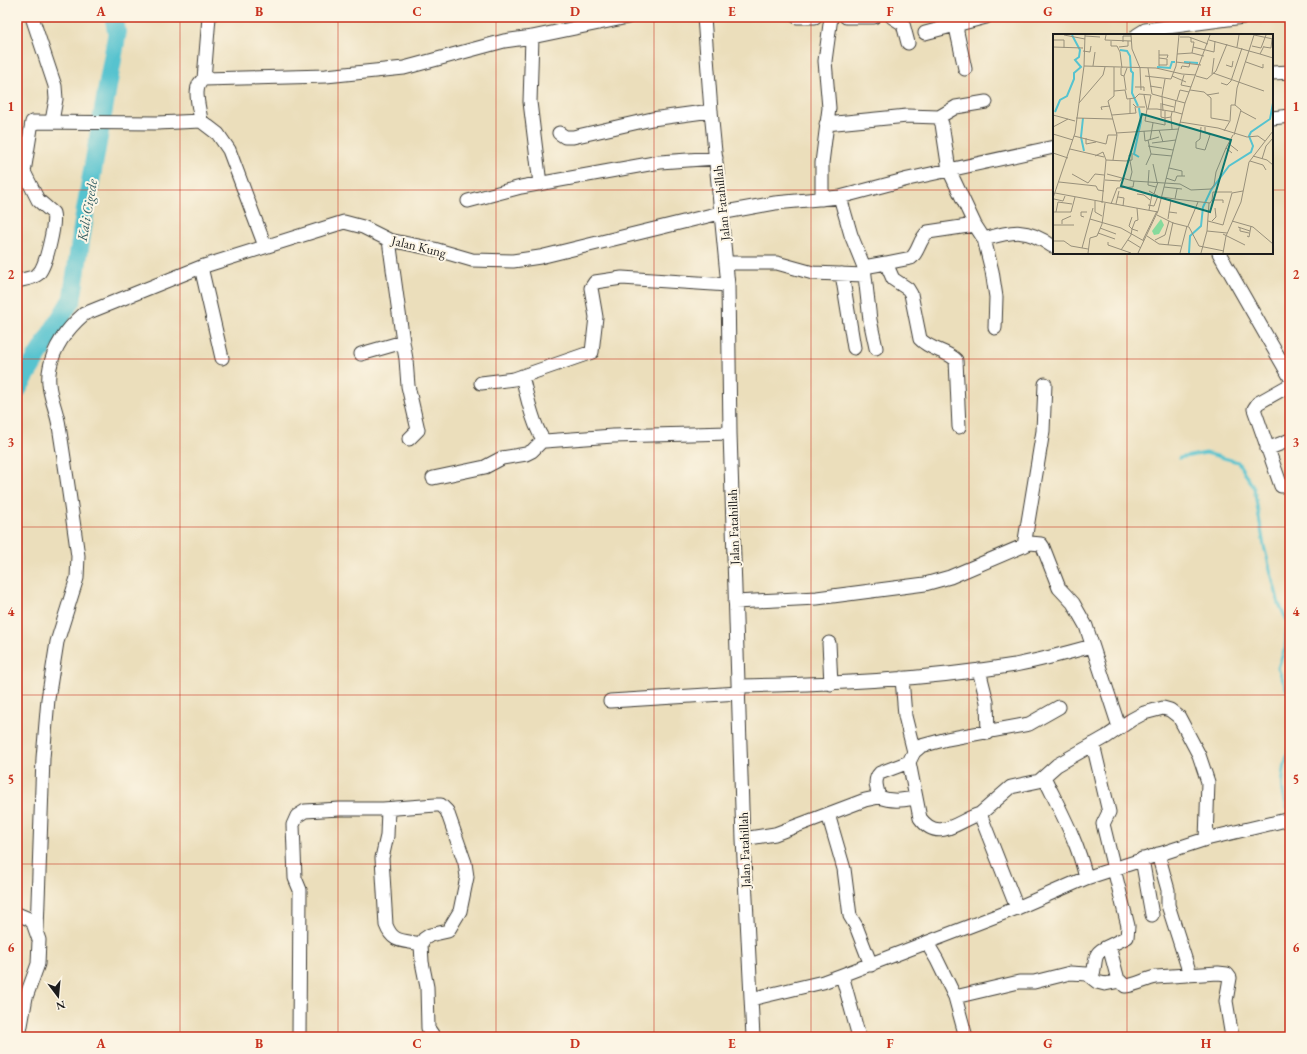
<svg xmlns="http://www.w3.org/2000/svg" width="1307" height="1054" font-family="'EB Garamond',serif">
  <rect width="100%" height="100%" fill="#fcf5e5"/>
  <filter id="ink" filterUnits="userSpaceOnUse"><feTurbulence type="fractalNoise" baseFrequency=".025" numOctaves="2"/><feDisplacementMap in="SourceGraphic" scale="8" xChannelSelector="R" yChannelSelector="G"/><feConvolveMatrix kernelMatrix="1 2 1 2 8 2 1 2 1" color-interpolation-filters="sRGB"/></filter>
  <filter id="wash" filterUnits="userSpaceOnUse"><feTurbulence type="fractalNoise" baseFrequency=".012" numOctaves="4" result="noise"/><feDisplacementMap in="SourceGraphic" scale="16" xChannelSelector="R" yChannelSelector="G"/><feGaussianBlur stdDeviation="0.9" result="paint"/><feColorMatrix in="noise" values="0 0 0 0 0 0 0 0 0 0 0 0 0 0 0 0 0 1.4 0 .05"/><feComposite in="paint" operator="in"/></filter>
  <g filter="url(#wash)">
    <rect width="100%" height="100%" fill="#ebdebb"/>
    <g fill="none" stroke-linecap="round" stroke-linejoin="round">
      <!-- stream -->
      <path stroke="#56c3cf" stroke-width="3" d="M1179 458 1206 453 1238 462 1254 488 1264 546 1279 604 1287 621 1285 648 1278 668 1290 698
        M1290 741C1285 765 1276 792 1290 813
        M1290 958 1286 965 1288 974 1290 975"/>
      <!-- river -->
      <path stroke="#56c3cf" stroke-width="19" d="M17 390 72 299 84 218 117 34 114 17"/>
    </g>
  </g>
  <g filter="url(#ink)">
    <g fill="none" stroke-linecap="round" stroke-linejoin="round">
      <defs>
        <path id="minor" d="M32 17 55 86 56 99 52 121
          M704 17 711 111 728 285 730 433 743 839 753 1037
          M797 17H815
          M846 17H874
          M892 17 903 24 908 43
          M958 17 957 32 965 69
          M925 33 986 17
          M1137 35 1145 30 1243 17
          M532 37 628 17
          M1272 73 1290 72
          M204 79 209 17
          M939 117 956 107 986 102
          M1272 118 1290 116
          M201 121C200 109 191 86 204 79L326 76 404 68 504 41 532 37 530 102 540 184
          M826 124 907 116 939 117 942 124 949 170 975 225 984 239 992 271 996 297 995 328
          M559 133 565 137H573L652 119 711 111
          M840 197 851 235 864 267 886 263 893 279 908 289 911 294 920 339C930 350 946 350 956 360L959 427
          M822 199V163L829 108 825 61 831 17
          M468 201 521 187 660 162 716 158
          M984 239C1013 231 1026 227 1052 246
          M1219 253 1290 377
          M727 263H777L813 273 864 275
          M886 263 911 258C919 252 919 239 928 232L975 225
          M201 267 222 358
          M864 267 870 320 876 348
          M842 274 854 348
          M17 281C24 279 32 279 38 274 46 267 56 223 53 213L38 200 24 172 32 122 157 123 201 121 218 134 229 150 265 246
          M403 342 406 359 408 386 418 430 409 439
          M361 354 403 342 389 240
          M522 376C526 392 534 431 545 441L613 436 730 433
          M481 383 514 379 592 352 596 317 591 288 595 282 622 278 728 285
          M1267 449 1290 440
          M433 478 485 467 502 458 526 454 532 451 543 440
          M1281 486 1254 409 1258 403 1290 385
          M1024 546 1043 431 1045 384
          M735 602 817 598 925 584 950 577 1030 543 1041 544 1043 547 1059 588 1073 603 1086 626 1119 727
          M829 643 831 684
          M979 670 987 702 988 733
          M902 678 905 716 914 752
          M738 686C831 684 923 680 1015 665 1041 660 1067 653 1092 646
          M610 701 739 693
          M1093 744 1109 812 1103 824 1128 926 1127 937 1109 946 1118 980
          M909 762 920 818C939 844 958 820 980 814L1017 908
          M1044 777C1060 810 1078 842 1086 878
          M879 797C892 802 903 800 916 798
          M388 809 387 836 382 858 386 925C393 944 404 940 421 944
          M828 814 844 869 850 916 856 926 871 965
          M980 814 1011 787 1039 781 1057 765 1106 737 1131 720 1144 713 1163 708 1170 710 1179 717 1199 755 1208 782 1206 839
          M743 839 775 834 865 800 879 797C877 788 873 780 880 773L909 762 914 752 921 746 947 739 1029 724 1059 707
          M1158 854 1168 890V905L1190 974
          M1142 859 1152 915
          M17 914 29 919 33 923 39 940 38 964 26 997 19 1037
          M37 930 43 758 48 699 57 642 77 578 78 556C72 513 66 470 59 426 56 406 45 389 50 367 54 346 68 328 84 314L201 267 344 222 363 227 389 240 434 249 472 260 513 261 540 257 720 213 775 203 840 197 908 179 1054 147
          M927 943 937 960 955 997
          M842 975 859 1037
          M1092 977C1098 961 1090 954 1109 946
          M751 999 823 982 842 975 1017 908 1086 878 1206 839 1290 819
          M299 1037 300 890 295 878 293 825 297 816 305 811 340 809H383L436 805H441L447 811 465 863 467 877 460 911 448 931 430 935 424 939 421 944 422 962 427 987 428 1028 434 1037
          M966 1037 955 997 1019 982H1034L1070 973 1087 974 1097 982 1105 984 1120 981 1125 986C1137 985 1145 979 1156 977L1218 973 1227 974 1230 978 1226 1001 1232 1037"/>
      </defs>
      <!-- minor casing -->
      <use href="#minor" stroke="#3b3934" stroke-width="15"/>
      <!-- minor -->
      <use href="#minor" stroke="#fff" stroke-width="13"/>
    </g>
  </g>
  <!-- grid -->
  <path fill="none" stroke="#c8321e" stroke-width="1" stroke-opacity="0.55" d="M180 17V1037M338 17V1037M496 17V1037M654 17V1037M811 17V1037M969 17V1037M1127 17V35M17 190H1054M1272 190H1290M1127 253V1037M17 359H1290M17 527H1290M17 695H1290M17 864H1290"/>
  <g text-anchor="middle" stroke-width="4" stroke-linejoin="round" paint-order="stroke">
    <!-- street labels -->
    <g font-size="13" fill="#1c1c1c" stroke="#fcf5e5">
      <text transform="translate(721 203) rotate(-96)" y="5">Jalan Fatahillah</text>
      <text transform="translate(419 246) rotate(14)" y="5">Jalan Kung</text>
      <text transform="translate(733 527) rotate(-92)" y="5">Jalan Fatahillah</text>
      <text transform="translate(744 850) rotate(-92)" y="5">Jalan Fatahillah</text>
    </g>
    <!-- water labels -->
    <g font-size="14" font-style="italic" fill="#335f64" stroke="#fcf5e5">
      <text transform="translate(87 210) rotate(-80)" y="5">Kali Cigede</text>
    </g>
  </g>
  <!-- overview -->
  <g transform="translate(1053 34)">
    <rect width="220" height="220" fill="#ebdebb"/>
    <path d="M108 185 111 191 106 200 101 201 99 197Z" fill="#86da9c"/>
    <path fill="none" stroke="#56c3cf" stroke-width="2" d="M67 16 74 17 77 22 78 37 80 39 79 59 85 72M131 28 145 29M104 33 117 34 119 28H122M2 78 7 66 14 62 21 45V39L28 33 22 26 26 23 27 16 19 1M30 84 28 103 31 117M86 123 81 120 88 87 86 74M136 219 137 202 148 192 150 173 158 156 176 132 198 118 200 112 196 102 198 98 217 85 220 69"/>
    <path fill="none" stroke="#98907b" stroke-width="1" d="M11 1 32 5M53 1 52 6 78 7M78 1 79 15 87 34M201 1 220 5M32 2 47 3M127 3H136L155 10M138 4V8H141L139 19M0 6H11V14M156 6 207 20 211 12M58 7V12H64L67 18 69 34M70 8V2H78M199 12 208 14 213 1M0 13 30 14M66 13 75 12V7M140 13 161 18 162 7M184 13 186 1M211 13 218 14 219 5M30 17 37 18 38 12M124 20 139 19 151 22M207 20 220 24M106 21H115L114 24M106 24 114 25V31H106M123 28 148 31M193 28 210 34V30M173 31 179 33 180 27M31 32 103 34 129 40 143 41M40 32 42 18M106 32V16M68 34V41L71 42 74 34M87 34 88 56M95 34 99 60 132 69M128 35 129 32 136 33 137 28M160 39 211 57M159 40 161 24M131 41 128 51 138 53M71 42 73 56M92 42 118 45 123 32 126 1M119 42 133 48M143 42 154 45 163 37 174 10M168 49 174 51 178 47 189 14M97 52 109 54M82 53H91V57M137 56 151 58 158 64V84L176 87M61 57 72 56 74 65 82 64 86 60 98 61M91 61 94 75M154 61 166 59M109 62 112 45M109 62 110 77M124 66 127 56 136 58M26 69 50 41 52 33M108 69V83L112 84V77M80 70 83 73H92M109 70 121 73M182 71 184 54 201 1M95 75 98 61M49 76 48 73 57 72M188 77 203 85M119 78 118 83 112 84V91L92 87 94 75H104L122 78 129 80M121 78 123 66M77 79V65M0 81 22 87M59 81 83 79 82 73M118 83 119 95M23 84 60 85M127 88 165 94 194 103 205 102 212 107M0 93 15 85M148 93 147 105 143 108V114L152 116 157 101 152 98V93M106 96 110 108M91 97 92 107 106 103M171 97 177 87 178 71H182M63 99 126 95M0 100 20 106M181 101 188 76 182 71M21 102 53 110 55 101H64M33 104V110L43 108M97 106 100 89M99 109 123 106M175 109 185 117M95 112 120 116M17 115 51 123M0 119 15 124M179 119 173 114 180 101M98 120 119 122M76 121 79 138 77 146M42 122 50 118 53 126 73 127 79 126V119M200 122 214 126 220 131M209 125 213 112 220 104M60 126 64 101 55 67 61 62V33M197 127 210 131 213 136M100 130 104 148M93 131 98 120 95 106M116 134 129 137V142M96 136 95 151 103 153M19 140 35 149M54 140 80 147 127 150 138 156 158 155 161 151 163 138 173 114M113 144 122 147 124 142H132M52 146 67 147 69 144M6 148 43 152 45 156 51 157M35 149 42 140 51 141M111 153 129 155M124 155 122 165 157 169 159 166H170V169M2 159 105 178M84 160 91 161 97 166M101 160 105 148M65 163 71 164 70 172M109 163 122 165M0 164 22 99 31 32 32 1M1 165 10 167 12 162M115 166H118L116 178M159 166 160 158H179M42 167V178L49 182M49 169 53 126M58 170 64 154 80 153 81 147M63 170 66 157M95 171 101 172 105 162 96 157M84 174 85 186 82 187 79 195 85 197M96 176 99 160M0 178H18L22 163M3 178 5 168 19 170M104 181 120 189 136 193 146 212 171 217M31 183 28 182V178H34M37 185 68 194 91 207M115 185 116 178 124 179M155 187 170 191 179 159 190 157M159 187 163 183 162 174M179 187 200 193 220 210M9 190V186L18 182M0 191H21M135 192 145 168M185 193 197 197M47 194 63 200M187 194V197L196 199M154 197 174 199M45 199 62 205M170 200 192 211M94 202 106 210 128 212M194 202 196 203 198 192M75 206 88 214M90 206 104 177M102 206 112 201 116 187M0 207H11L18 212 35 215M55 208V211L78 219M115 211 120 188M29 214 40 174M68 216 78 201 79 195 76 192 79 183M35 219 37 204 44 202 49 190 52 169M85 219 105 177 132 69 157 1M127 219 134 192M148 219 154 197 156 169M170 219 173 202 188 168 196 128 220 97"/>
    <path fill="#0f766e" fill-opacity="0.15" stroke="#0f766e" stroke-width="2" d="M89 80 178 106 157 178 68 152Z"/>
    <rect width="220" height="220" fill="none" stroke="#1c1c1c" stroke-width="2"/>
  </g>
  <!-- margin -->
  <rect width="1307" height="1054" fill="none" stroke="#fcf5e5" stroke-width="44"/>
  <!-- north arrow -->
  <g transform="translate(58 996) rotate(164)" stroke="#fcf5e5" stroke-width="3" paint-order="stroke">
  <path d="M0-3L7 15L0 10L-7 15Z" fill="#1c1c1c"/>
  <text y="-6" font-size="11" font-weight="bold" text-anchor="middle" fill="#1c1c1c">N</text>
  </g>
  <rect x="22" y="22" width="1263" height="1010" fill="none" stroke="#c8321e" stroke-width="1.5"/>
  <g font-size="13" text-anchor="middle" font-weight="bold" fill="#c8321e">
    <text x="101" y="16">A</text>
    <text x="259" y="16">B</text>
    <text x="417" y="16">C</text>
    <text x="575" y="16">D</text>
    <text x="732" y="16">E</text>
    <text x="890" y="16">F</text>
    <text x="1048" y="16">G</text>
    <text x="1206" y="16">H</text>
    <text x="11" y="111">1</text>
    <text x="1296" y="111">1</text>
    <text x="11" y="279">2</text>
    <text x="1296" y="279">2</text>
    <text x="11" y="447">3</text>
    <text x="1296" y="447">3</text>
    <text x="11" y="616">4</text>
    <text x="1296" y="616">4</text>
    <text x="11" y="784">5</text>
    <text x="1296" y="784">5</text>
    <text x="11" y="952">6</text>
    <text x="1296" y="952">6</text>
    <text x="101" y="1048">A</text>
    <text x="259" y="1048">B</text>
    <text x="417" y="1048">C</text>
    <text x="575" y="1048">D</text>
    <text x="732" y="1048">E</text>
    <text x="890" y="1048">F</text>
    <text x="1048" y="1048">G</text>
    <text x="1206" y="1048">H</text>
  </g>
</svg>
